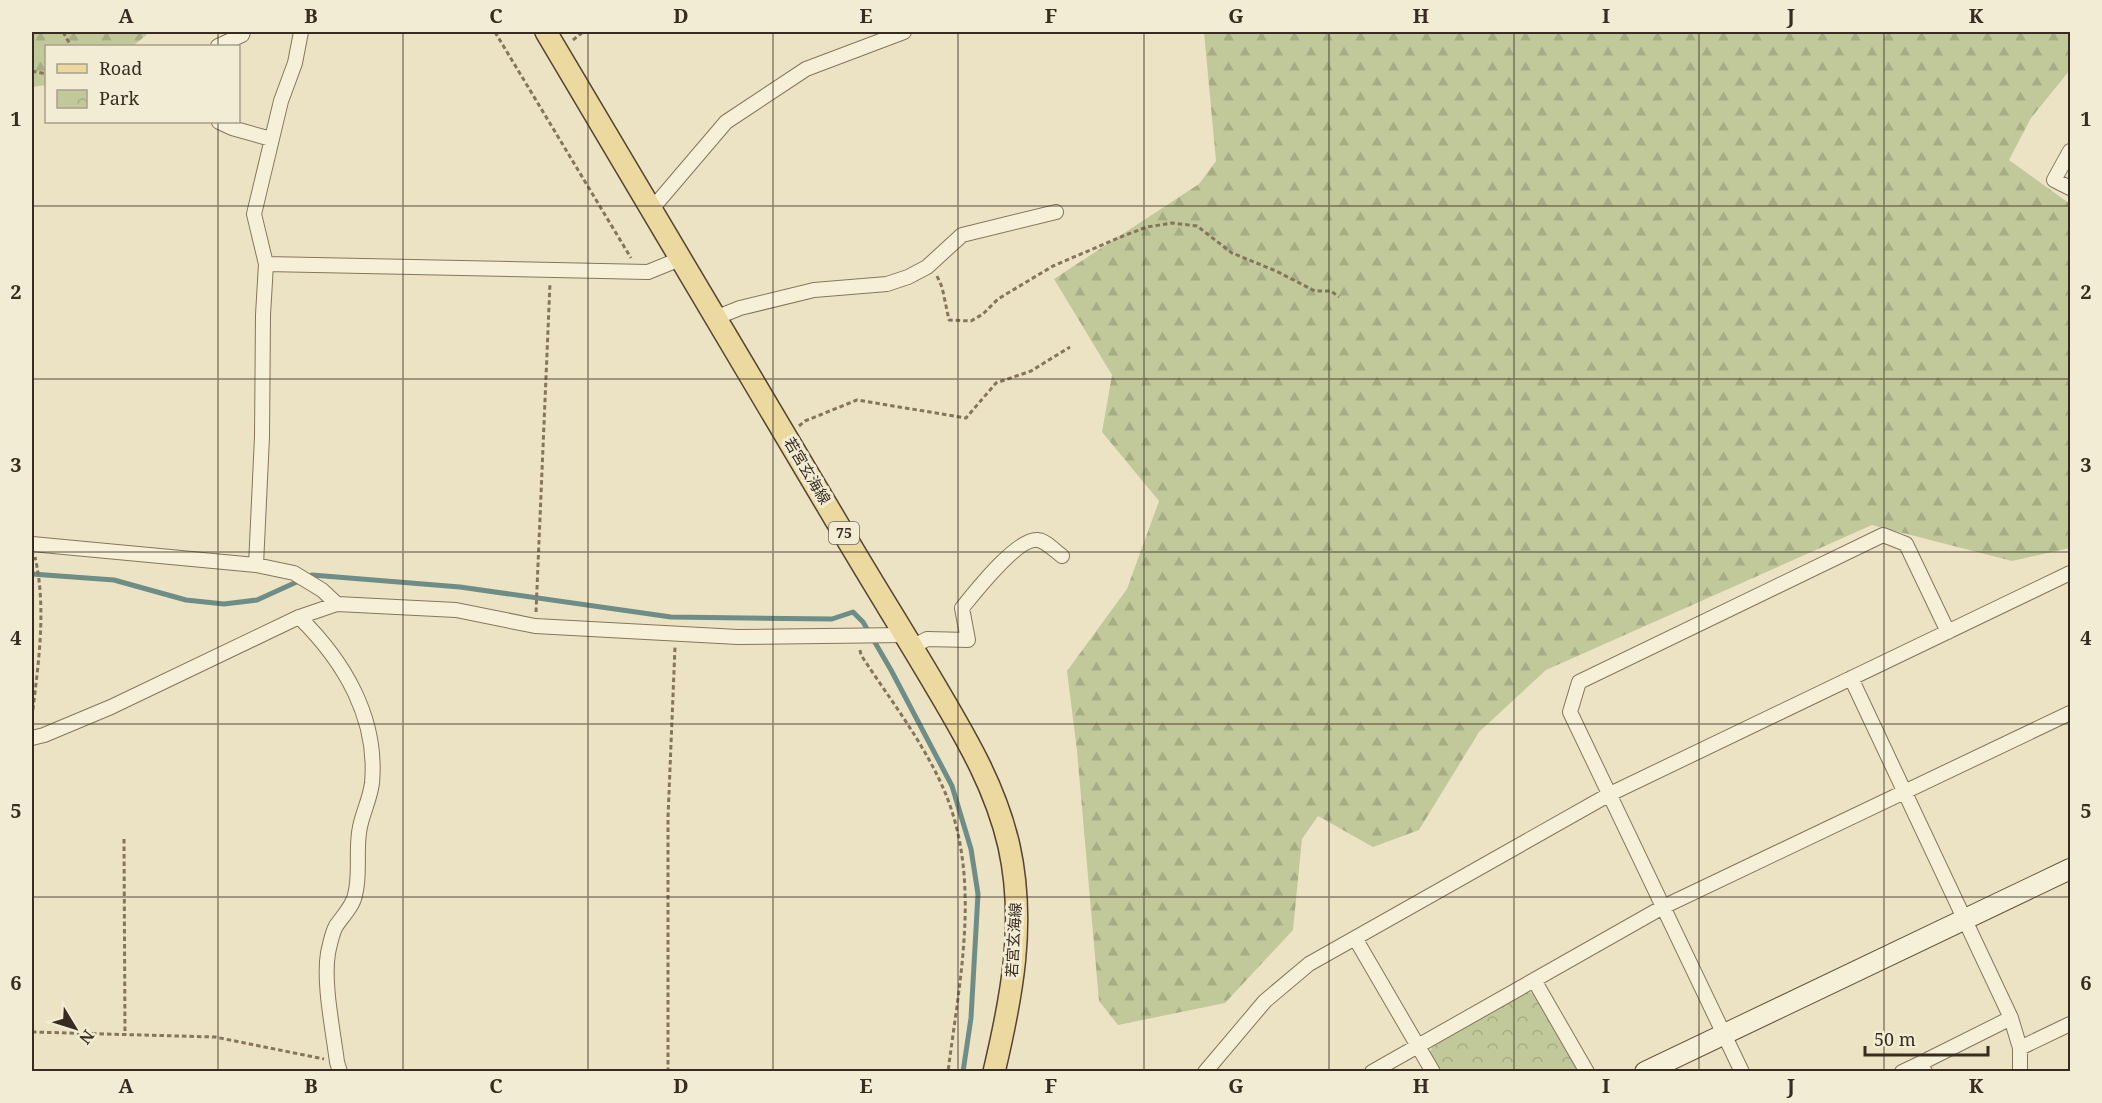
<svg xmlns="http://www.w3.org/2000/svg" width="2102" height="1103" font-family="'Noto Serif','Noto Sans JP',serif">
  <defs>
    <pattern id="forest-firs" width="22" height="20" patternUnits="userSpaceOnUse" patternTransform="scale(1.5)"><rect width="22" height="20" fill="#c1c99a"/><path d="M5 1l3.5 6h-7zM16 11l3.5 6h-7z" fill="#a6ad84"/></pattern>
    <pattern id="park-crowns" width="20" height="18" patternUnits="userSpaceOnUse" patternTransform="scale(1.5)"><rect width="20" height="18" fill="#c1c99a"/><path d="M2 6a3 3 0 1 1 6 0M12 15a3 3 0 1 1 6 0" fill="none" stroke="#a6ad84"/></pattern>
  </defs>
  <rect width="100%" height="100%" fill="#ece3c5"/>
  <!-- forest -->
  <path fill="url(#forest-firs)" d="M32 32H150L133 46H46V85L32 87Z
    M1204 32H2070V70L2031 118 2009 160 2070 204V548L2012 561 1872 525 1546 670 1479 732 1419 830 1373 847 1318 816 1302 839 1293 930 1225 1003 1118 1025 1099 1001 1077 751 1067 671 1127 589 1159 501 1102 432 1112 375 1054 279 1199 184 1216 161Z"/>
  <!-- park -->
  <path fill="url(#park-crowns)" d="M1529 992 1537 995 1580 1071H1441L1430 1052 1433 1045Z"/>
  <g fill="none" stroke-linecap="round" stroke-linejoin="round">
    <!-- stream -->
    <path stroke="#6e8d87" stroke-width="5" d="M32 574 114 580 186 600 224 604 257 600 312 575 460 587 671 617 832 619 853 612 863 622 891 670 952 786 971 849 978 894 971 1018 963 1072"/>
    <defs>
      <path id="street" d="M218 46 242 35 243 32
        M219 122 232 128 271 139
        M2070 151 2054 180 2070 188
        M651 210 726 122 806 69 904 32
        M266 264 648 272 680 259
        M715 318 740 308 814 290 887 284 908 277 927 267 962 235 1056 212
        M32 544 256 565 294 573 322 590 337 604
        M256 565 262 437 263 315 266 264 254 214 281 101 295 63 301 32
        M299 617C344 661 378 718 372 783 370 799 363 812 360 827 355 849 361 873 355 895 353 906 342 917 336 926 332 933 330 944 328 953 323 983 333 1030 337 1062L340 1072
        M912 647 927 639 968 640 962 608C975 592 1018 537 1038 540 1046 541 1055 551 1062 556
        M1851 678 2011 1018 2020 1048V1072
        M32 738 44 735 111 707 299 617 337 604 456 610 535 626 738 637 905 635
        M1355 938 1433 1072
        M1534 980 1587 1072
        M2020 1048 2070 1024
        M1921 1063 2011 1018
        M1205 1072 1265 1001 1309 964 1610 794 2070 573
        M1372 1072 1663 907 2070 713
        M1742 1072 1570 712 1579 682 1883 535 1906 544 1948 632
        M1902 1072 1921 1063 1925 1072"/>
      <path id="secondary" d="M1645 1072 2070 869"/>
      <path id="primary" d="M546 32C648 205 751 378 854 551 882 598 911 644 939 692 968 741 996 789 1009 846 1026 923 1012 996 994 1072"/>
    </defs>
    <!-- street casing -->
    <use href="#street" stroke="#86755c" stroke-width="16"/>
    <!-- secondary casing -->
    <use href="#secondary" stroke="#67563f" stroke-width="22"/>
    <!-- primary casing -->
    <use href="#primary" stroke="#544330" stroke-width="24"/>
    <!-- path -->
    <path stroke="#86755c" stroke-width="3" stroke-dasharray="4.5 3" stroke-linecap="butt" d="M63 32 71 46
      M495 32 631 258
      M573 40 583 32
      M32 71 46 74
      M937 276 942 287 949 320 971 321 983 314 998 299 1053 266 1123 236 1147 227 1172 223 1197 226 1232 253 1276 271 1315 291H1331L1339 297
      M799 426 805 421 857 400 966 418 996 383 1031 371 1070 347
      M536 612 550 283
      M860 650 861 655C887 695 918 735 939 779 984 871 960 975 948 1072
      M32 717C38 666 47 609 35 557
      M124 839 125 1035
      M32 1032 215 1037 324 1059
      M668 1072V817L675 647"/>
    <!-- street -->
    <use href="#street" stroke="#f7f0d8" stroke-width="14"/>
    <!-- secondary -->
    <use href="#secondary" stroke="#f7f0d8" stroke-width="20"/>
    <!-- primary -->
    <use href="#primary" stroke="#ecd9a0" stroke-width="21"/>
  </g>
  <!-- grid -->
  <path fill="none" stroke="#372c1f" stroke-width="1.5" stroke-opacity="0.55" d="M218 32V46M403 32V1072M588 32V1072M773 32V1072M958 32V1072M1144 32V1072M1329 32V1072M1514 32V1072M1699 32V1072M1884 32V1072M218 122V1072M32 206H2070M32 379H2070M32 552H2070M32 724H2070M32 897H2070"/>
  <g text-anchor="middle" stroke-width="6" stroke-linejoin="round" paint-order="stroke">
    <!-- shield labels -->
    <rect fill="#f3ecd4" stroke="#6f6655" stroke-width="1.5" x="829" y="522" width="30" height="22" rx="4.5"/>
    <g font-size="14" font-weight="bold" fill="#372c1f">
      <text x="844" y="538">75</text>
    </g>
    <!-- street labels -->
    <g font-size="15" fill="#372c1f" stroke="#f3ecd4">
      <text transform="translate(807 471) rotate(59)" y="5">若宮玄海線</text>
      <text transform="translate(1014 940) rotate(-87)" y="5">若宮玄海線</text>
    </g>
  </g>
  <!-- border -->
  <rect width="2102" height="1103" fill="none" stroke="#f3ecd4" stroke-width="66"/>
  <!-- legend -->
  <rect x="45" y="45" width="195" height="78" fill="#f3ecd4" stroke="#a89f8c" stroke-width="1.5"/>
  <rect x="57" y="64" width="30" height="9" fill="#ecd9a0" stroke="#a89f8c" stroke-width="1.5"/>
  <text x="99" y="75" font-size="18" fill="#372c1f">Road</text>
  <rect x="57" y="90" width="30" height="18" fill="url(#park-crowns)" stroke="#a89f8c" stroke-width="1.5"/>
  <text x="99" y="105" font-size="18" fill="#372c1f">Park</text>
  <!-- north arrow -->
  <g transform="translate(75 1028) rotate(128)" stroke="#f3ecd4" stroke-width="4.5" paint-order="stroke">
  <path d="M0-4.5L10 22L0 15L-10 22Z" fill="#372c1f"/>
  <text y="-9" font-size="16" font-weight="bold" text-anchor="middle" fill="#372c1f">N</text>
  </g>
  <!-- scale -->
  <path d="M1865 1046v9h123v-9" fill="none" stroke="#372c1f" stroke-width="3"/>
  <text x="1874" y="1046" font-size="18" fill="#372c1f" stroke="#f3ecd4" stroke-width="4.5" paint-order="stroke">50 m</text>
  <rect x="33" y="33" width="2036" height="1037" fill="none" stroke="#372c1f" stroke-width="2"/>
  <g font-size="20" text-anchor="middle" font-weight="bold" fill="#372c1f">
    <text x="126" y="23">A</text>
    <text x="311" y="23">B</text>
    <text x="496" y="23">C</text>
    <text x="681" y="23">D</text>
    <text x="866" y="23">E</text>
    <text x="1051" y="23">F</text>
    <text x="1236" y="23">G</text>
    <text x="1421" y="23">H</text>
    <text x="1606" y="23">I</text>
    <text x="1791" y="23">J</text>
    <text x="1976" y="23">K</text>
    <text x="16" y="126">1</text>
    <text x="2086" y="126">1</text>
    <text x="16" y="299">2</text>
    <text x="2086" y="299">2</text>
    <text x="16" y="472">3</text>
    <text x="2086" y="472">3</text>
    <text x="16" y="645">4</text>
    <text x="2086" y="645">4</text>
    <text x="16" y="818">5</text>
    <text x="2086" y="818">5</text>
    <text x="16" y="990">6</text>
    <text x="2086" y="990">6</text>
    <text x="126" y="1093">A</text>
    <text x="311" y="1093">B</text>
    <text x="496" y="1093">C</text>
    <text x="681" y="1093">D</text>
    <text x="866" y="1093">E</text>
    <text x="1051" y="1093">F</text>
    <text x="1236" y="1093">G</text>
    <text x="1421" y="1093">H</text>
    <text x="1606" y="1093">I</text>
    <text x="1791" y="1093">J</text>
    <text x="1976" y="1093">K</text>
  </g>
</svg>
